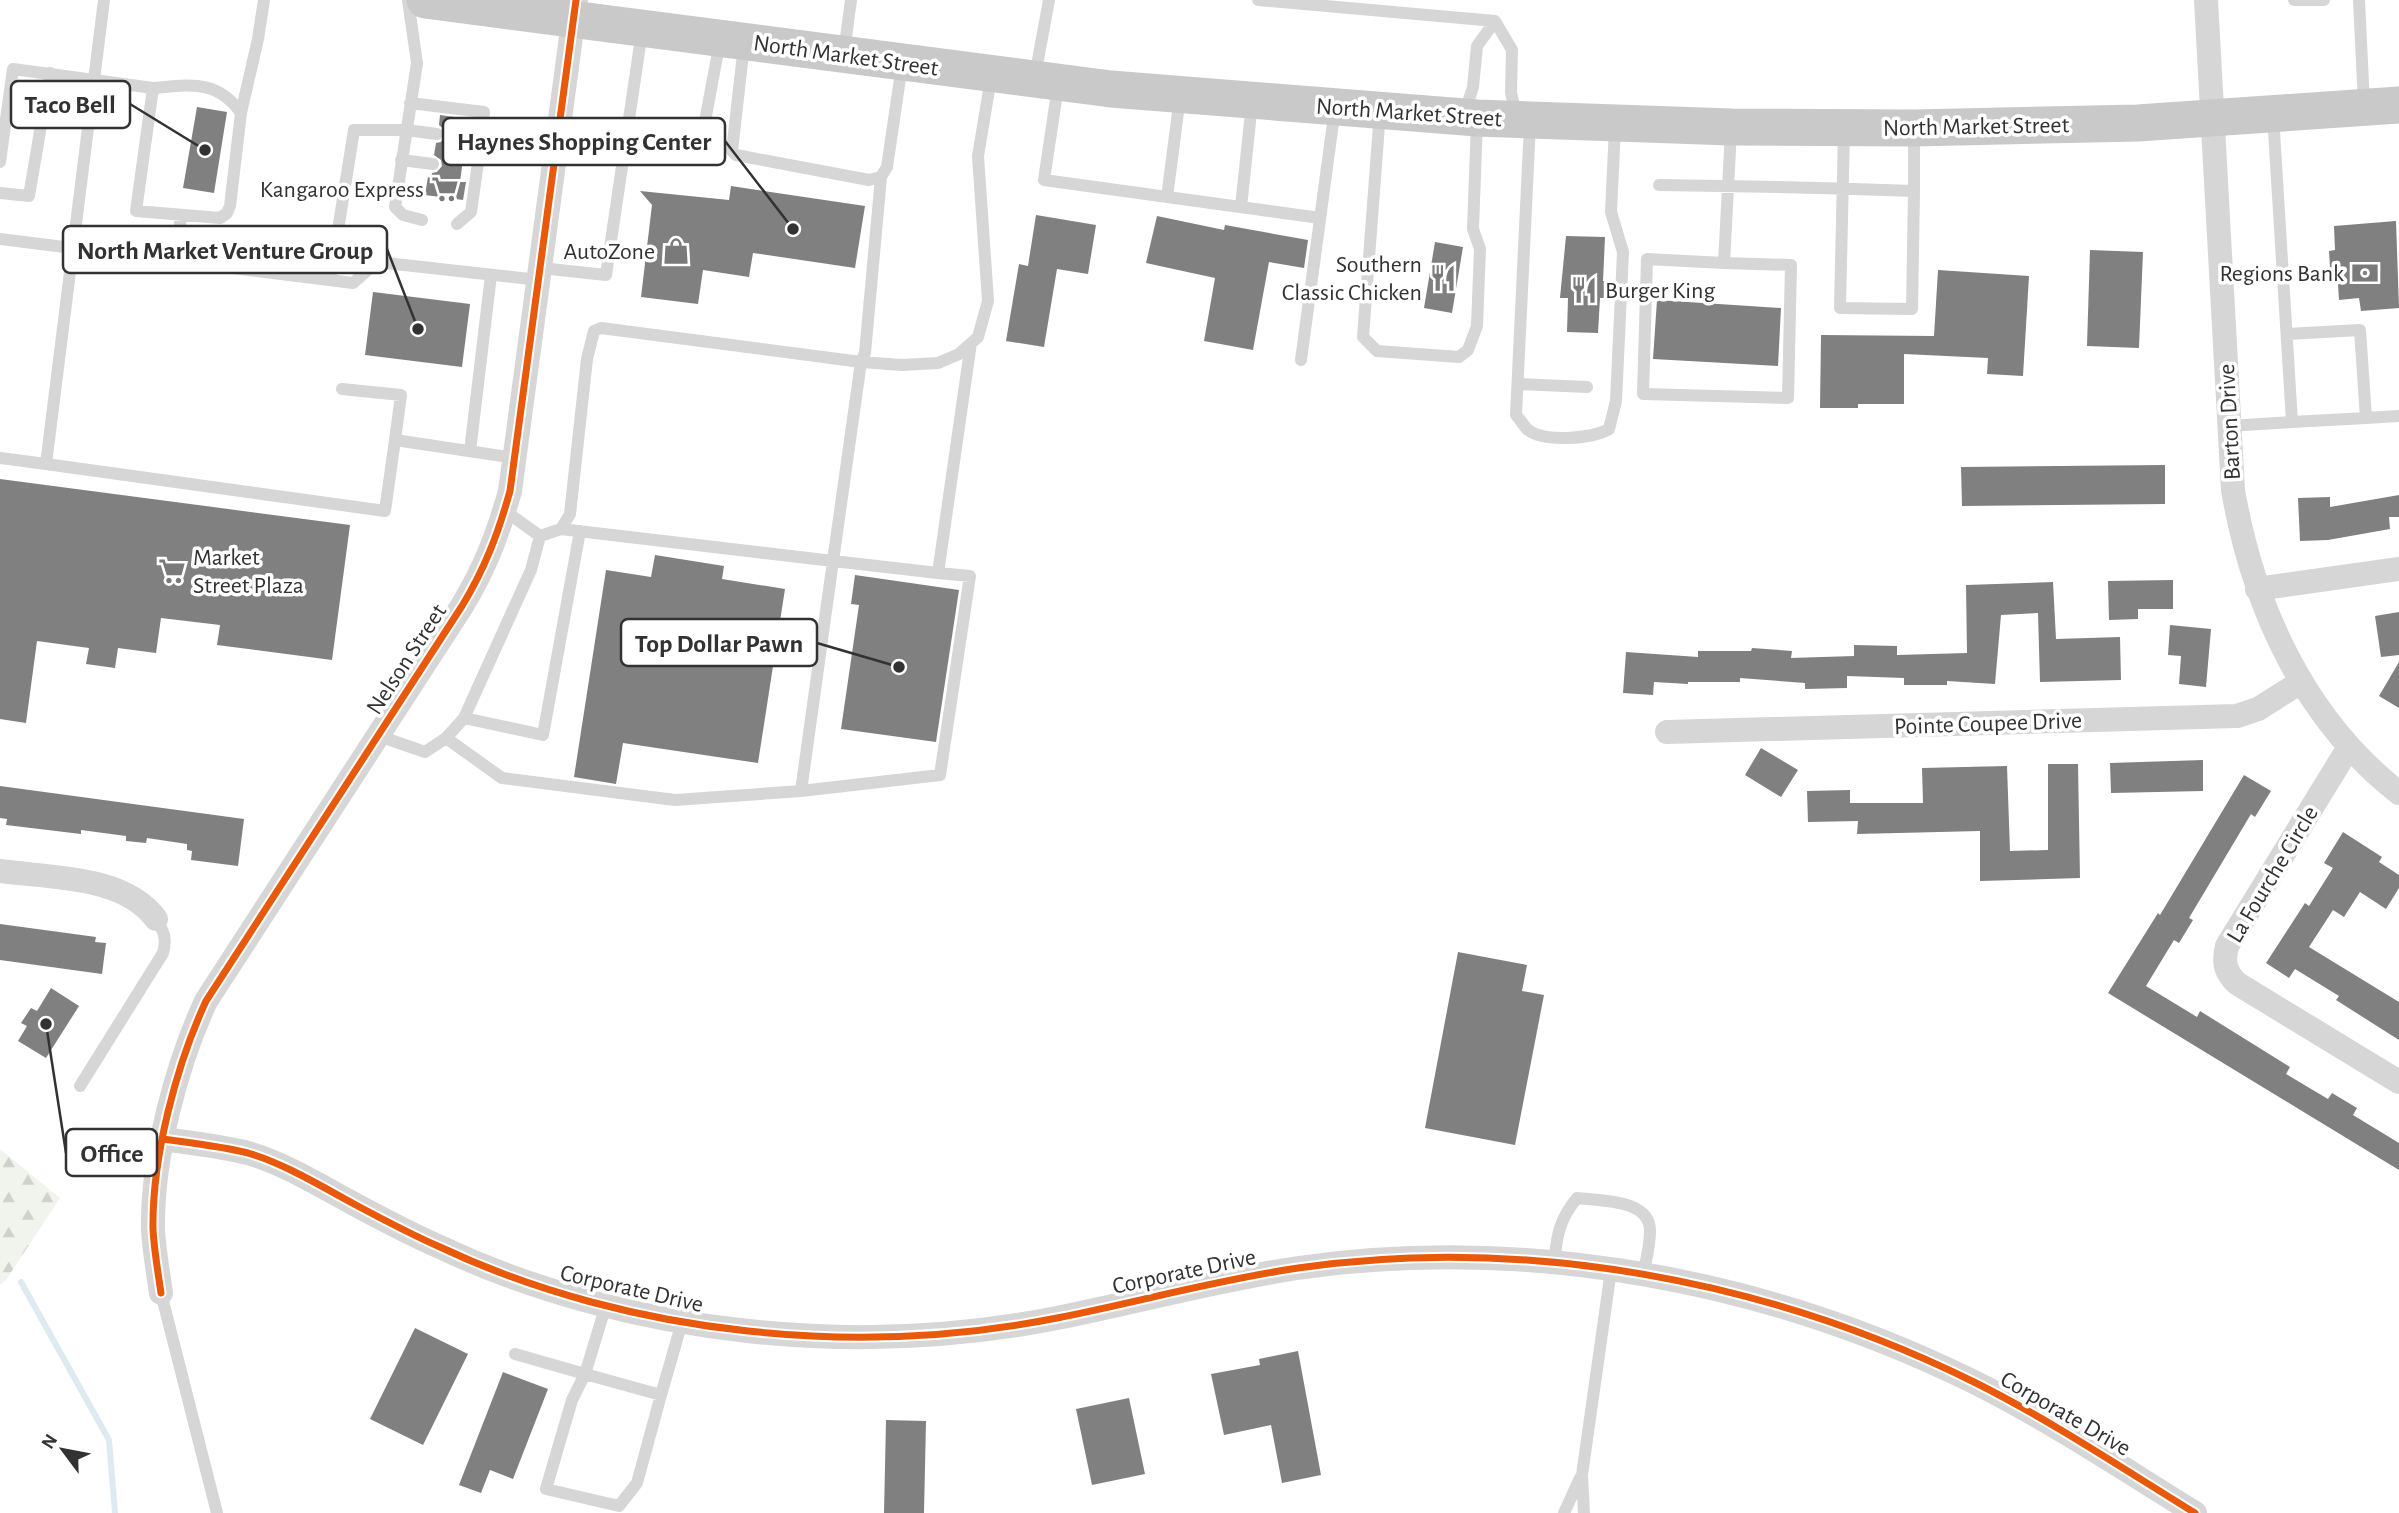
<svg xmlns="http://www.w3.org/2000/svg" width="2399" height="1513" font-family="'Alegreya Sans',sans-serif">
  <defs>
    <pattern id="forest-firs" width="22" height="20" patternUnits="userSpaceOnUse" patternTransform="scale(1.75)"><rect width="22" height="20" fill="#f1f3ed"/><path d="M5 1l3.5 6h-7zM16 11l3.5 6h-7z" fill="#cfd1cc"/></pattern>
  </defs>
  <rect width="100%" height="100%" fill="#fff"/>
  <!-- forest -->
  <path fill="url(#forest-firs)" d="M0 1149 60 1198 6 1280 0 1285Z"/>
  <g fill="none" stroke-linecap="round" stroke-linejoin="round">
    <!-- stream -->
    <path stroke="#ddeaf2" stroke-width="6" d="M21 1282 109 1440 115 1513"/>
  </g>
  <!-- building -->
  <path fill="#808080" d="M197 107 227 112 214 193 183 188Z
    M440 115 468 119 467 127 461 129 457 136 459 141 465 144 460 182H466L463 200 425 195 428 177 431 178 432 173 437 172 442 166 441 160 434 155 436 143 441 142 445 136V130L439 125Z
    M731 186 865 206 855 268 753 253 749 277 703 270 698 304 641 297 652 205 640 191 729 200Z
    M1036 215 1096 225 1088 274 1057 269 1044 347 1006 341 1019 264 1028 266Z
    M1157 216 1224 230 1225 225 1308 240 1304 268 1269 262 1253 350 1204 341 1215 278 1146 263Z
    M2396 221 2399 308 2361 311 2359 298 2339 300 2338 284H2331L2329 251 2335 250 2334 226Z
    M1566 236 1605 237 1603 281 1608 282 1607 298H1600L1598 333 1567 332 1568 298H1560Z
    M1435 242 1463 247 1452 313 1424 308Z
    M2090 250 2143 252 2139 348 2087 346Z
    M1938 270 2029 276 2023 376 1987 374 1988 358 1904 354V404H1858V408H1820L1821 335 1934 336Z
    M373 292 470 304 462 367 365 355Z
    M1657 300 1781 308 1778 366 1653 359Z
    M2165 465V504L1962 506 1961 467Z
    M0 479 350 525 332 660 217 645 220 625 161 618 156 653 118 648 115 668 86 664 89 648 37 641 26 723 0 719Z
    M2399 495V517H2389L2390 529 2328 540 2300 541 2298 498 2330 497V507Z
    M655 555 724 566 722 579 785 589 758 763 623 743 616 784 574 777 606 570 651 577Z
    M855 575 959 590 936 742 841 729 859 605 851 604Z
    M2173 580V609H2138V619L2109 620 2108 581Z
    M2053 582 2056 639 2120 637 2121 680 2040 682 2038 613 2001 615 1995 684 1947 681V685H1904V678L1847 676V688L1805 689V683L1740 678V682H1688V684L1654 682 1653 695 1623 693 1626 652 1698 657V651H1751L1752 648 1792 651 1791 658 1854 656V645L1897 646V655L1967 653 1966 585Z
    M2399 612V655L2381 657 2375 616Z
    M2170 625 2211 629 2206 687 2179 684 2181 656 2168 655Z
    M2399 662V708L2379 696Z
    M1761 748 1798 770 1781 797 1745 775Z
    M2203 760V791L2111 793 2110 763Z
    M2048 764H2078L2080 878 1980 881V831L1857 834 1858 821 1808 822 1807 791 1850 790V803H1923L1922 768 2007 766 2010 851 2048 850Z
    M2244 775 2271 791 2255 817 2251 814 2189 918 2193 920 2179 943 2174 940 2146 986 2197 1017 2200 1011 2290 1067 2286 1074 2328 1099 2332 1093 2357 1108 2353 1115 2399 1143V1170L2108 993 2158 913 2160 915Z
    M0 786 244 819 238 866 191 860 192 851 187 850V844L147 838 146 843 126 841V836L81 830V834L6 825 7 819 0 818Z
    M2343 832 2382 857 2379 862 2399 875V888L2386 909 2360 892 2344 917 2333 910 2309 947 2399 1002V1040L2336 1000 2339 996 2295 969 2289 978 2266 963 2305 903 2309 906 2333 868 2324 863Z
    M0 924 96 937 95 942 106 943 102 974 0 960Z
    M1458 952 1527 965 1522 991 1544 995 1515 1145 1425 1128Z
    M51 988 79 1006 46 1058 18 1041 27 1026 21 1023 31 1008 37 1011Z
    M415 1328 468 1354 423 1445 370 1419Z
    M1298 1351 1321 1475 1282 1483 1271 1425 1224 1435 1211 1374 1260 1365 1259 1359Z
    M503 1372 548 1389 513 1479 490 1470 481 1493 459 1485Z
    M1129 1398 1145 1474 1092 1485 1076 1409Z
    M886 1420 926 1421 924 1513H884Z"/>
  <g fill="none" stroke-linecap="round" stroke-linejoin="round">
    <!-- lane -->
    <path stroke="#d6d6d6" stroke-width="12" d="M104 0 46 464 385 511 395 440 515 458
      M408 0 417 63 395 207 403 215 422 220
      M1258 0 1495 21
      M2294 0H2324
      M2359 0 2364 104
      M1495 21 1512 50 1511 93 1517 117
      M744 45 732 151 736 155 869 180 881 177 887 167 902 65
      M844 52 851 0
      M1035 76 1049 0
      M1058 86 1044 180 1320 218
      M153 88C190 85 217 79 241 113
      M410 103 484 112 482 135 558 137
      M1380 112 1363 337 1377 351 1459 357 1468 350 1477 326 1480 249 1473 229 1477 120
      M1464 115 1473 87 1477 46 1495 21
      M1530 124 1516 415C1520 419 1523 425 1527 429 1542 443 1592 439 1609 429L1616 401 1623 252 1611 212 1615 127
      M624 148 694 156 700 148 720 41
      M401 160 433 164
      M0 162 13 69 153 88 136 211 220 218 227 213 230 206 241 113 258 39 264 0
      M1659 185C1744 186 1829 188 1914 191L1912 309 1840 308 1844 131
      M1914 191V131
      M0 193 29 196 50 73
      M1167 197 1180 97
      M1241 207 1252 103
      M180 215 181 263
      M457 224 471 212 482 135 466 136
      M0 239 353 283 377 262 539 280
      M1724 263 1647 259 1643 394 1788 398 1791 265 1724 263 1731 131
      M541 268 606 275 642 31
      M330 280 354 130H406L437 134
      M2287 334 2360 330 2366 418 2292 422
      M1301 360 1335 108
      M1518 384 1587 387
      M342 389 401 395 395 440
      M2366 418 2399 416
      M2229 426 2292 422 2273 115
      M470 451 491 275
      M0 458 46 464
      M561 529 833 561 861 362 902 365 938 363 959 354 978 337 988 301 978 156 991 78
      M540 536 561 529 570 514 587 359 594 331 601 328 861 362 865 353 881 177
      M938 573 970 576 940 775 801 791 833 561 938 573 971 343
      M464 718 543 735 580 531
      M379 736 425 752 446 738 464 718 531 570 540 536 505 511
      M446 738 502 778 675 800 801 791
      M80 1086 163 953C167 939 164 931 156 919
      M1554 1263C1557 1235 1559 1220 1577 1198 1601 1201 1650 1199 1650 1231 1650 1246 1646 1261 1643 1275
      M161 1293 217 1513
      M606 1305 585 1374 661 1395 682 1322
      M515 1354 585 1374 572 1400 546 1489 619 1506 637 1483 661 1395
      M1564 1513 1580 1478
      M1584 1513 1582 1475 1611 1270"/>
    <!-- street -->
    <path stroke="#d6d6d6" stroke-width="24" d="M2206 0 2233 490C2253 606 2304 719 2399 793
      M2257 589 2399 569
      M1667 732 2237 716 2258 709 2301 682
      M2349 747 2227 946C2223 962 2225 973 2238 984L2399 1082
      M0 871C50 878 124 875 156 919
      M163 1139C191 1143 220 1146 248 1153 285 1164 319 1185 354 1204 382 1219 410 1234 440 1247 535 1292 643 1320 748 1331 850 1342 956 1338 1057 1318 1138 1302 1216 1280 1298 1268 1526 1235 1768 1280 1974 1382 2050 1420 2122 1468 2195 1513
      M161 1293C158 1272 154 1250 153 1229 152 1157 176 1066 206 1001L462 606C485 568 498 534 510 491L576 0"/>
    <!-- primary -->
    <path stroke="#c9c9c9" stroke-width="37" d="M425 0 1111 89 1477 118 1731 127 1914 128 2138 123 2399 105"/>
    <defs>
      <path id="cycleway" d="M163 1139C191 1143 220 1146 248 1153 285 1164 319 1185 354 1204 382 1219 410 1234 440 1247 535 1292 643 1320 748 1331 850 1342 956 1338 1057 1318 1138 1302 1216 1280 1298 1268 1526 1235 1768 1280 1974 1382 2050 1420 2122 1468 2195 1513
        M161 1293C158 1272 154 1250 153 1229 152 1157 176 1066 206 1001L462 606C485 568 498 534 510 491L576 0"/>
    </defs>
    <!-- cycleway casing -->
    <use href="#cycleway" stroke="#fff" stroke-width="11"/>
    <!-- cycleway -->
    <use href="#cycleway" stroke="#e8590c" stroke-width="7"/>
  </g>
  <!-- icons -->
  <defs>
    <symbol id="supermarket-bare" viewBox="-9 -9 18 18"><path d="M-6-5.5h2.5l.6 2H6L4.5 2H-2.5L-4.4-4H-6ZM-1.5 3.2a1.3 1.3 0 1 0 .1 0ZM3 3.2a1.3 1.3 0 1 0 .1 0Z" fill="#7a7a7a" stroke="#fff" stroke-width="2.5" paint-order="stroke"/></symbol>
    <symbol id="shop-bare" viewBox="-9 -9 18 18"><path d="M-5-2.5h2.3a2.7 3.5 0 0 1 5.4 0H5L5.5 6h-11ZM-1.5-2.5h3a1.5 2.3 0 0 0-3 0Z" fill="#7a7a7a" stroke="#fff" stroke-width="2.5" paint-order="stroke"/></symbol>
    <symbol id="bank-bare" viewBox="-9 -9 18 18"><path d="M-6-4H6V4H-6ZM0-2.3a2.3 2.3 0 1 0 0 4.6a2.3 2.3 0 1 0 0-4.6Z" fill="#7a7a7a" stroke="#fff" stroke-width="2.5" paint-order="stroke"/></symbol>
    <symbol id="restaurant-bare" viewBox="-9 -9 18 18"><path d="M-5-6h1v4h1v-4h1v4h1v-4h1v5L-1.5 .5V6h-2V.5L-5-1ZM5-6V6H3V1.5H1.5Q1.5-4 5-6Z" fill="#7a7a7a" stroke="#fff" stroke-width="2.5" paint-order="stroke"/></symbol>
  </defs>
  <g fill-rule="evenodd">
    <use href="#supermarket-bare" x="426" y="170" width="38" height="38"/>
    <use href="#shop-bare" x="657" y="232" width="38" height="38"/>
    <use href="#bank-bare" x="2346" y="254" width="38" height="38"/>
    <use href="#restaurant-bare" x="1424" y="259" width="38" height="38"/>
    <use href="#restaurant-bare" x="1565" y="271" width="38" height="38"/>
    <use href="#supermarket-bare" x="153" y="552" width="38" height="38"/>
  </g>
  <g text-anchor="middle" stroke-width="7" stroke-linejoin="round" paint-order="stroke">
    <!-- street labels -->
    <g font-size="24" fill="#323232" stroke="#fff">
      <text transform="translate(846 55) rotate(8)" y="8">North Market Street</text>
      <text transform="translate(1409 112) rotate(4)" y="8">North Market Street</text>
      <text transform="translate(1976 126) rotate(-1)" y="8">North Market Street</text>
      <text transform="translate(2229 422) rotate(-93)" y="8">Barton Drive</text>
      <text transform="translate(406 659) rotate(-57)" y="8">Nelson Street</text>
      <text transform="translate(1988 723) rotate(-2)" y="8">Pointe Coupee Drive</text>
      <text transform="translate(2272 874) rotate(-59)" y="8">La Fourche Circle</text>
      <text transform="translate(1184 1271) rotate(-12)" y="8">Corporate Drive</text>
      <text transform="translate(632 1288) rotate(13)" y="8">Corporate Drive</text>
      <text transform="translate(2066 1413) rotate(30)" y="8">Corporate Drive</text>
    </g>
    <!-- poi labels -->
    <g font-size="24" fill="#323232" stroke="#fff" text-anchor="end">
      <text x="424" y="197">Kangaroo Express</text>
      <text x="655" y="259">AutoZone</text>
      <text x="1422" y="272">Southern<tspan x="1422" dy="28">Classic Chicken</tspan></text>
      <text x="2344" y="281">Regions Bank</text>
      <text x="1605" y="298" text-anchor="start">Burger King</text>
      <text x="193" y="565" text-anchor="start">Market<tspan x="193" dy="28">Street Plaza</tspan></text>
    </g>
  </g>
  <!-- callouts -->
  <path fill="none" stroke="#323232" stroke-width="2.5" d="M205 150L130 104M793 229L725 141M418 329L387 249M899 667L817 643M46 1024L66 1153"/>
  <g fill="#323232" stroke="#fff" stroke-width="2.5">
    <circle cx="205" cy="150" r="7"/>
    <circle cx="793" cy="229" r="7"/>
    <circle cx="418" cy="329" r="7"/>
    <circle cx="899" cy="667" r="7"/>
    <circle cx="46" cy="1024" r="7"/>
  </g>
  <g fill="#fff" stroke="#323232" stroke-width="2.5">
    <rect x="11" y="81" width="119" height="47" rx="7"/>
    <rect x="443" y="118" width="282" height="47" rx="7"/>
    <rect x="63" y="226" width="324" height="47" rx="7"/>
    <rect x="621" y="619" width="196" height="47" rx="7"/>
    <rect x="66" y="1129" width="91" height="47" rx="7"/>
  </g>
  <g font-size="26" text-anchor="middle" font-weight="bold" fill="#323232">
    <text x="70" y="113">Taco Bell</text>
    <text x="584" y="150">Haynes Shopping Center</text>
    <text x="225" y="259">North Market Venture Group</text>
    <text x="719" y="652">Top Dollar Pawn</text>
    <text x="112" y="1162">Office</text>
  </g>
  <!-- north arrow -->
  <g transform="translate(63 1450) rotate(302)" stroke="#ffffff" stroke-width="5" paint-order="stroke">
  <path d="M0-5L12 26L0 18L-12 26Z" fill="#323232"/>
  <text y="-10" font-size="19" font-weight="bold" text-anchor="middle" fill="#323232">N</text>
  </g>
</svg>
